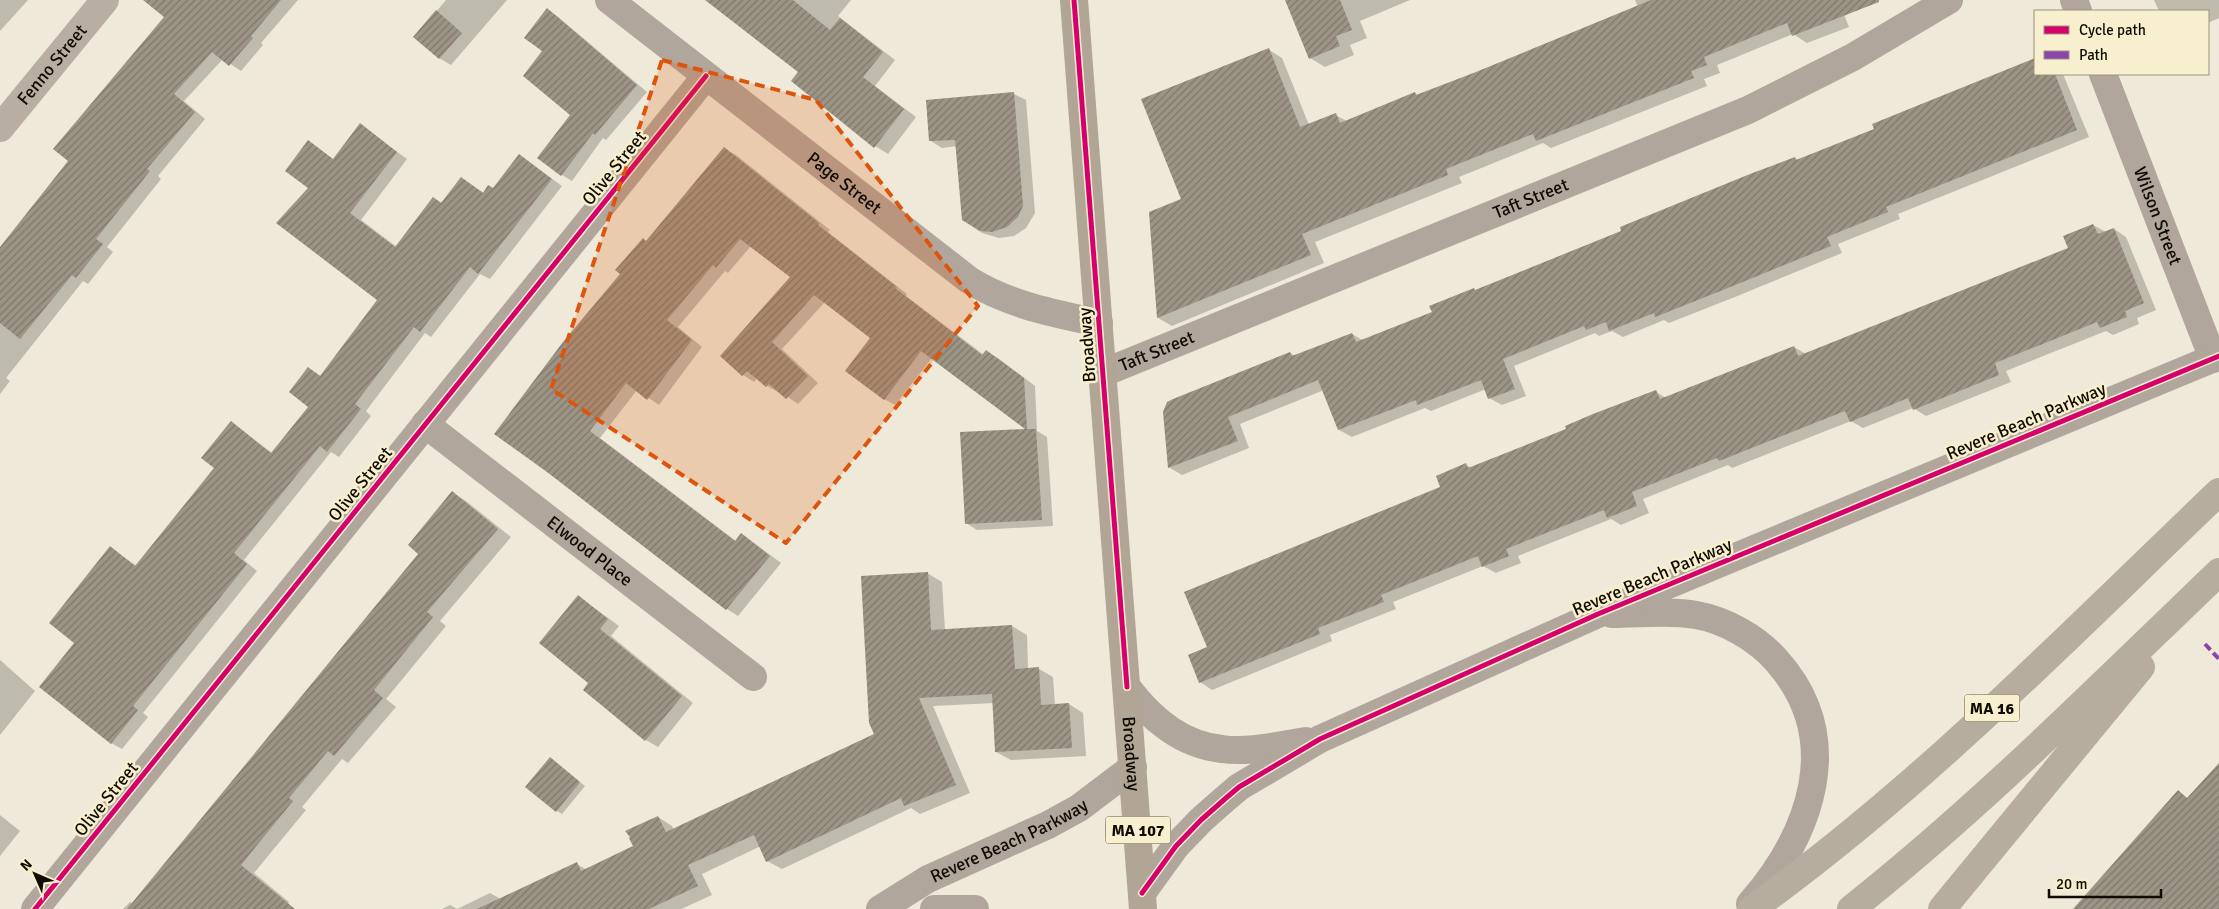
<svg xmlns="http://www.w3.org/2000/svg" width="2219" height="909" font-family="Signika,sans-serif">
  <defs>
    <pattern id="building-hatch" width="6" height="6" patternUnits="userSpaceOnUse" patternTransform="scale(1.25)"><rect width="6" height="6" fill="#9c9485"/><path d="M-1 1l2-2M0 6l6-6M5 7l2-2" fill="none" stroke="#7e776b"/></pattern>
  </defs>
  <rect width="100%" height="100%" fill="#eee9d8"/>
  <!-- shadow -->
  <path fill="#0003" d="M0 0H28L0 31Z
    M177 0H298L261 43 263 45 241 71 223 59 184 101 205 119 158 176 161 179 107 247 113 252 88 284 83 281 6 378 10 381 0 394V249L70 161Z
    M446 0H507L451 65 439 58 415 37Z
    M706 0H851L838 16 895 60 875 86 916 117 888 154 875 146 800 71Z
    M1286 0H1410L1360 21 1367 38 1350 45 1354 55 1325 67 1310 58Z
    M1635 0H1838L1849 27 1807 43 1793 34 1717 65 1720 73 1704 79 1707 86 1551 148 1543 143 1459 177 1462 183 1315 242 1324 263 1172 326 1158 318 1150 213 1183 200 1269 50 1282 58 1309 125 1335 115 1347 121 1415 93 1419 96 1638 7Z
    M2154 0H2219V18L2208 23V11H2159Z
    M547 10 557 16 647 92 606 140 603 138 572 181 562 175 572 115 544 51Z
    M2035 59V74H2063L2089 137 1898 214 1900 219 1838 244 1842 253 1735 297 1669 323 1664 320 1623 337 1612 331 1599 336 1595 333 1514 366 1526 396 1502 405 1489 398 1486 389 1431 411 1425 408 1352 437 1339 430 1324 390 1240 424 1249 448 1182 475 1170 468 1164 412 1290 353 1295 356 1352 334 1364 341 1433 313 1476 291 1623 232 1795 158 1798 160 1875 130 1873 125Z
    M1014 94 1026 100 1035 213 1026 228 1014 236 999 238 982 233 963 220 957 146 942 148 931 141 928 101Z
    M360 125 407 159 361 220 397 247 433 198 442 203 461 178 484 193 494 190 519 155 562 186 490 279 480 274 431 337 425 333 366 411 371 416 339 457 331 452 244 560 257 571 143 713 148 717 122 749 111 743 76 643 110 548 137 566 215 468 231 423 272 453 310 407 309 369 321 376 379 300 310 188 309 142 334 160Z
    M724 149 736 155 830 230 828 232 907 294 906 296 984 355 987 352 998 358 1035 386 1037 431 1047 437 1053 526 977 530 966 523 1028 430 932 358 895 405 884 399 872 338 825 302 782 349 818 383 798 404 779 391 778 392 767 386 757 378 754 382 743 375 722 356 792 277 751 246 728 273 725 271 678 327 702 347 659 405 637 390 600 438 736 541 742 534 781 563 738 616 727 609 610 518 496 433 647 242Z
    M2093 225 2106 232 2114 229 2126 237 2156 310 2137 318 2139 324 2113 335 2106 331 2006 371 2011 382 1926 416 1913 408 1863 428 1851 421 1732 468 1728 465 1643 499 1649 513 1621 525 1611 519 1518 556 1521 563 1496 573 1483 566 1393 602 1396 609 1330 635 1332 641 1212 690 1200 682 1208 648 1442 488 1466 465 1472 468 1656 392 1666 398 1794 347 1806 354 2069 249Z
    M453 493 466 501 511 537 440 621 446 626 386 699 396 707 348 763 342 759 302 807 306 810 254 873 289 902 284 909H123L130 902 133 904 420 554Z
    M927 573 942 582 945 630 1012 626 1027 635 1028 669H1039L1053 677 1055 705 1069 704 1083 713 1086 756 1011 760 996 752 994 703 933 706 970 793 920 814 911 808 782 869 767 861 761 846 702 874 712 895 681 909H442L450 905 457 909 490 893 504 901 577 864 587 870 634 846 658 817 672 826 674 830 876 735Z
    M578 596 619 626 611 636 693 703 658 747 646 740 584 689 590 683Z
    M0 660 35 691 0 735Z
    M555 762 585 786 562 814 557 811Z
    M0 815 20 831 0 856Z"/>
  <!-- building -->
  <path fill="url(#building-hatch)" d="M143 0H281L251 36 253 38 229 66 212 52 174 94 195 112 147 169 150 171 96 239 103 244 76 278 72 275 20 339 0 323V247L68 161 53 149 164 17Z
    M705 0H793L830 30 840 18 883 52 863 77 904 109 874 148 791 81 798 72Z
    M1285 0H1340L1352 30 1336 36 1340 46 1309 59Z
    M1651 0H1879V2L1792 36 1787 23 1704 57 1707 65 1691 71 1694 78 1536 141 1533 134 1446 169 1448 175 1302 234 1311 255 1157 318 1149 212 1181 199 1141 99 1269 48 1300 127 1336 113 1340 123 1415 92 1416 95 1476 72Z
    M547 8 637 85 595 135 593 133 561 176 537 158 570 115 523 76 542 51 524 38Z
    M436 10 462 33 439 59 413 37Z
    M2035 58V74H2055L2077 130 1886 207 1888 212 1827 237 1831 246 1723 290 1655 317 1654 313 1609 331 1606 322 1586 330 1584 326 1503 359 1515 389 1488 399 1481 380 1417 405 1416 400 1338 430 1318 380 1228 417 1238 441 1168 468 1163 412 1167 402 1173 399 1290 352 1292 356 1352 333 1356 342 1432 312 1429 306 1474 288 1475 290 1621 231 1620 227 1750 174 1795 157 1796 160 1874 129 1872 124Z
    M1014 92 1023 206 1018 217 1007 227 992 232 980 231 962 220 955 140 929 141 926 100Z
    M360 123 397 152 350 213 395 247 433 197 441 203 461 177 483 193 488 185 493 188 519 154 552 179 478 274 470 267 420 332 414 327 355 404 361 409 327 452 320 446 234 553 247 564 133 706 138 710 111 744 39 687 74 643 49 623 110 546 135 566 214 468 201 458 231 421 271 453 308 407 289 392 308 367 320 376 377 300 276 223 308 188 285 171 308 140 333 159Z
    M724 147 819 223 818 225 897 287 895 288 982 355 986 350 1024 378 1027 429H1036L1042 520 965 524 960 432 1025 429 921 351 884 400 845 371 870 338 814 295 772 342 808 376 786 399 769 384 766 387 747 371 742 376 720 356 790 277 740 239 716 268 713 265 667 320 692 340 647 400 626 383 590 431 735 541 741 533 770 556 726 610 547 472 494 434 563 342 620 274 615 270 643 238 646 241Z
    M2093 224 2098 234 2114 228 2144 303 2125 311 2127 317 2100 328 2097 322 1995 363 1999 375 1913 410 1908 398 1850 422 1845 411 1719 461 1717 458 1632 492 1637 506 1607 518 1604 510 1506 549 1509 556 1482 567 1478 556 1381 595 1384 602 1318 628 1320 634 1199 683 1188 655 1207 647 1184 592 1440 487 1436 476 1466 463 1468 468 1566 429 1565 426 1593 414 1656 390 1660 399 1794 346 1798 356 2068 248 2063 236Z
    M452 491 498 529 427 612 433 617 374 690 383 698 334 756 328 751 289 798 293 801 241 865 295 909H127L418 554 408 545Z
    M928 572 931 630 1012 625 1015 669 1039 667 1041 705 1069 703 1072 748 995 752 992 694 919 698 956 785 904 806 901 798 766 862 754 835 688 865 698 886 649 909H477L577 862 581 871 633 846 629 838 630 837 625 831 658 816 666 832 874 734 869 723 861 576Z
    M578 595 608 619 600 629 682 696 645 741 583 690 588 683 539 643Z
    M550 757 580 782 556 812 525 787Z
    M2219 763V909H2073L2178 790 2187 798Z"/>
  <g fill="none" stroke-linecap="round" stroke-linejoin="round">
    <!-- street -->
    <g stroke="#b1a69b" stroke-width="28">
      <path id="s1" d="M609 0 969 280C1009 305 1053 313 1099 323"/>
      <path d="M2074 0 2078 11"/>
      <path id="s2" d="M2103 74 2213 359"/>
      <path id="s3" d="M1103 373 1748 110 1853 57 1949 0"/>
      <path id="s4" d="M425 424 753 677"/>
      <path d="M1612 614C1639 614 1669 610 1696 615 1725 620 1757 638 1777 661 1846 739 1811 834 1750 904"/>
      <path d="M1127 687C1150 718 1182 745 1222 749 1249 753 1279 745 1306 741"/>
      <path d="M1142 893 1176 846 1201 820 1226 798 1239 787 1320 739 1598 614 2219 356"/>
      <path d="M35 909 706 76"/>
      <path id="s5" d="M880 909 928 879 1048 825 1079 808 1133 767"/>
      <path d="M934 909H975"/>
    </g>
    <!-- secondary -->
    <path stroke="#b8aea1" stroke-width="28" id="s6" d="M0 128 105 0"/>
    <!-- primary -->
    <path stroke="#b1a596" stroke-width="28" id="s7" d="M1074 0 1143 909"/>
    <!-- highway -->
    <path stroke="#b6ad9e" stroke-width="28" d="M1752 909C1922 787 2068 636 2219 492
      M1851 909C1981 806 2099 687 2219 572
      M1942 909 2141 667"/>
    <!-- quiet -->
    <path stroke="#8e44ad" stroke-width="4" stroke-dasharray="8 4" stroke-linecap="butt" d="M2205 644 2219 659"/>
    <defs>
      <path id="cycleway" d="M1074 0 1127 687
        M1142 893 1176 846 1201 820 1226 798 1239 787 1320 739 1598 614 2219 356
        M35 909 706 76"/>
    </defs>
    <!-- cycleway casing -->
    <use href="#cycleway" stroke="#f8efce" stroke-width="8"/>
    <!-- cycleway -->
    <use href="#cycleway" stroke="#d6006c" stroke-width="5"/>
  </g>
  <!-- marked area -->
  <path fill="#dd550c" fill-opacity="0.2" stroke="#dd550c" stroke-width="4" stroke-dasharray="10 6" stroke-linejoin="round" d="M662 60 816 100 978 306 786 543 551 389Z"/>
  <g text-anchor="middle" stroke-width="5" stroke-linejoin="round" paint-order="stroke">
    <!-- shield labels -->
    <g fill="#f8efce" stroke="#555040" stroke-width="1">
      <rect x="1964.5" y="694.5" width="55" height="27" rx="4"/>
      <rect x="1105.5" y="816.5" width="65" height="27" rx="4"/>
    </g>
    <g font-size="16" font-weight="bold" fill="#0f0c03">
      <text x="1992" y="714">MA 16</text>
      <text x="1138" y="836">MA 107</text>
    </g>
    <!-- street labels -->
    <g font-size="18" fill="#0f0c03" stroke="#f8efce">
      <text dy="6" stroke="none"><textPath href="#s6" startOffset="82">Fenno Street</textPath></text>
      <text transform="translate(614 168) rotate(-51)" y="6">Olive Street</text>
      <text dy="6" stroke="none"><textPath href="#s1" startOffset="298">Page Street</textPath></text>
      <text dy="6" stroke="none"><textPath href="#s3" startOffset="462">Taft Street</textPath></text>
      <text dy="6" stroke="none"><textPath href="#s2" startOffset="152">Wilson Street</textPath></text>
      <text transform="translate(1087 345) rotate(-94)" y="6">Broadway</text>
      <text dy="6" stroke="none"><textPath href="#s3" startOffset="58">Taft Street</textPath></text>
      <text transform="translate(2026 421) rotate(-23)" y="6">Revere Beach Parkway</text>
      <text transform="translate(360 484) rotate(-51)" y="6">Olive Street</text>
      <text dy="6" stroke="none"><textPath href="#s4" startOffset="208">Elwood Place</textPath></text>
      <text transform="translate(1652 577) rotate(-23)" y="6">Revere Beach Parkway</text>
      <text dy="6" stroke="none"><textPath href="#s7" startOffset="756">Broadway</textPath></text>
      <text transform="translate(106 799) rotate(-51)" y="6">Olive Street</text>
      <text dy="6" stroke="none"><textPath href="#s5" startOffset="146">Revere Beach Parkway</textPath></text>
    </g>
  </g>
  <!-- legend -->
  <rect x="2034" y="10" width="175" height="65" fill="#f8efce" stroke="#9b947d"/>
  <rect x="2044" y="26" width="25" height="8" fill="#d6006c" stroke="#9b947d"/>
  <text x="2079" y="35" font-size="15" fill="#0f0c03">Cycle path</text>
  <rect x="2044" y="51" width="25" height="8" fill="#8e44ad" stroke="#9b947d"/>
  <text x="2079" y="60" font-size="15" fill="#0f0c03">Path</text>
  <!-- north arrow -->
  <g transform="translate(35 874) rotate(315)" stroke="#f8efce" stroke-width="4" paint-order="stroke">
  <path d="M0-4L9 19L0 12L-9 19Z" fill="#0f0c03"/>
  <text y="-8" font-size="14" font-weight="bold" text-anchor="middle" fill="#0f0c03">N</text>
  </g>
  <!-- scale -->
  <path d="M2049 889v8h112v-8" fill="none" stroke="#0f0c03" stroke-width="2.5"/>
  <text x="2056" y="889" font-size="15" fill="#0f0c03" stroke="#f8efce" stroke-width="4" paint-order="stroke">20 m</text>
</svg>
